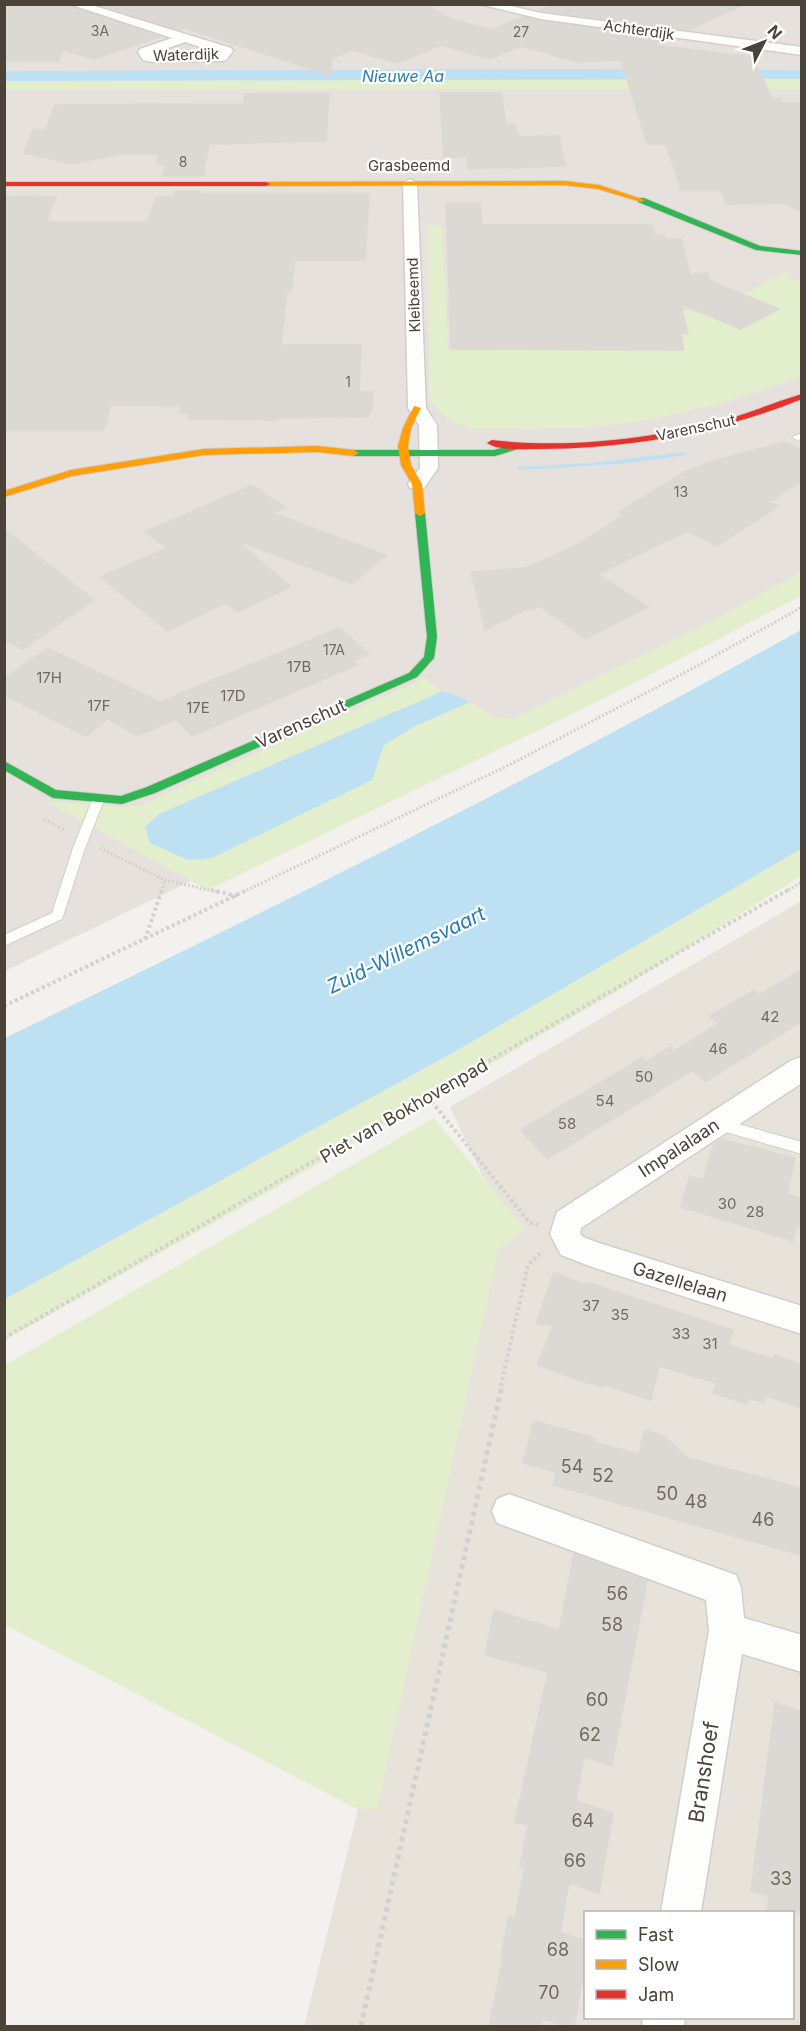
<svg xmlns="http://www.w3.org/2000/svg" width="806" height="2031" font-family="Inter,sans-serif">
  <rect width="100%" height="100%" fill="#f3f1ee"/>
  <!-- residential -->
  <path fill="#e7e3db" fill-rule="evenodd" d="M801 901V2026H304L504 1222 450 1107ZM586 1912H792V2018H586Z"/>
  <!-- industrial -->
  <path fill="#e6e1dd" d="M5 5H801V580L767 602 5 971Z"/>
  <!-- green -->
  <path fill="#e3eecd" d="M801 79 802 89 5 90 4 81Z
    M428 225H442L448 349 684 351 680 314 688 309 741 330 780 309 744 294 785 272 790 273 789 278 801 280V377L723 403 649 420 583 428 473 429C452 423 441 417 429 398Z
    M801 572V596L601 700 208 890 45 801 121 807 141 805 425 678 441 692 159 814 151 843 188 860 212 858 374 768 384 745 415 726 470 702 496 718 513 719 716 619Z
    M801 849V876L623 988 283 1184 5 1340V1299L456 1051Z
    M434 1118 525 1229 498 1250 377 1809 355 1808 5 1625V1365Z"/>
  <!-- water -->
  <path fill="#bde0f2" d="M558 69 801 70 802 79 5 81 4 71Z
    M684 452 687 455 618 464 519 470 517 467 593 463Z
    M801 630V849L456 1051 5 1299V1038C273 908 541 775 801 630Z
    M441 692 453 694 470 702 415 726 384 745 372 780 212 858 188 860 150 843 145 827 159 814Z"/>
  <!-- building -->
  <path fill="#dcd9d4" stroke="#dcd8d3" stroke-width="1.5" d="M16 4H67L160 37 94 59 63 50 59 61H4V8Z
    M97 4H428L446 17 491 30 523 17 669 39 655 45 752 57 772 98H780L783 103H801V212L786 203 726 204 721 190H681L666 144H647L621 60 578 62 521 46 490 59 441 45 397 63 353 50 332 58 330 75 184 28 180 30Z
    M554 4H745L689 30 540 10Z
    M440 93H501L506 124H515L519 137 559 136 565 166 468 169 467 157H444Z
    M245 94H329L326 141 209 144 203 176H162L166 164H157L159 154H119L72 164 24 153 33 130H45L55 105 243 104Z
    M175 191H200L199 194H369L365 260H295L291 292H287L281 345H361L359 391 373 392 372 408 368 417 278 418V420L188 419 189 413H180L181 406 111 405 104 430H4V196L56 197 46 222H148L156 197H174Z
    M446 203H480L482 225H653L655 235H664L665 239H681L690 274H708L710 281 779 309 741 329 681 304 688 334 680 333 684 350 451 349Z
    M784 442 801 449V481L769 502 779 506 717 546 687 531 598 574 648 607 586 639 539 606 530 610 528 608 485 630 471 572 526 568 575 546 624 515 619 512 683 473 704 465 702 464Z
    M252 485 286 508 272 513 386 555 352 584 238 541 291 587 238 612 226 603 168 631 100 577 167 548 145 532Z
    M4 529 94 600 23 649 4 640Z
    M339 628 369 654 353 661 357 665 192 736 176 719 138 736 108 719 86 736 4 695V679L48 648 160 702Z
    M801 970V1022L705 1082 693 1070 547 1159 521 1130 642 1058 646 1062 670 1047 674 1051 718 1024 710 1016 754 990 759 995Z
    M721 1139 795 1158 787 1194 801 1198V1228L797 1226 793 1241 681 1207 690 1176 703 1180 713 1146 715 1147 717 1142Z
    M554 1272 585 1285 586 1282 733 1330 729 1345 773 1359 774 1355 801 1364V1408L766 1396 764 1403 748 1398 747 1404 713 1393 716 1383 659 1366 651 1400 604 1385 603 1387 581 1381 538 1365 553 1325 536 1324Z
    M534 1421 595 1438 594 1442 639 1454 644 1430 664 1436 688 1458 801 1488V1555L553 1485 556 1472 523 1463Z
    M574 1554 647 1581 612 1766 584 1757 576 1801 613 1813 599 1893 569 1883 560 1932 585 1941V1964L574 2026H566L543 2019 541 2026H489L503 1958 501 1957 509 1916 515 1918 525 1868 520 1866 528 1825 515 1822 548 1672 485 1655 494 1610 559 1630Z
    M775 1703 801 1711V1912H767L769 1896 751 1891Z"/>
  <g fill="none" stroke-linecap="round" stroke-linejoin="round">
    <defs>
      <path id="lane" d="M802 433V439L797 440 792 437Z
        M99 794 105 798 85 848 62 919 4 946V935L52 913 73 848 93 798Z
        M717 1118 802 1142V1154L712 1128 710 1124 712 1120Z"/>
      <path id="street" d="M69 4H88L231 48 233 51 226 60 222 61 152 62 143 60 138 52 140 49 172 38ZM185 42 219 53 151 54Z
        M479 4H503L541 13 802 47V55L541 19Z
        M410 179 417 183 426 408 437 425 438 468 424 488H410L408 484 420 468 419 425 408 408 403 183Z
        M802 1057V1083L581 1228 580 1233 583 1237 599 1243 802 1306V1334L595 1268 561 1255 550 1234 557 1212 792 1060Z
        M509 1494 736 1575 741 1588 744 1618 802 1635V1672L742 1654 701 1912H661L709 1631 706 1600 497 1523 492 1511 497 1499Z
        M643 2018H685L684 2026H642Z"/>
      <path id="fast" d="M638 198H644L760 246 802 251V255L756 250 638 202Z
        M515 444 518 445V449L495 456H354L349 453 354 450H494Z
        M420 510 425 513 437 637 434 658 417 677 155 793 122 804 53 798 4 770V761L56 790 121 796 147 787 409 673 424 657 427 637 415 513Z"/>
      <path id="slow" d="M564 181 599 185 645 200 641 202 598 189 564 185 266 186 262 184 266 182Z
        M414 406 421 408 411 428 408 446 411 465 422 484 425 513 420 516 415 513 412 484 401 465 398 446 403 428Z
        M317 446 354 450 359 453 354 456 317 452 204 455 72 476 4 497V491L71 470 204 449Z"/>
      <path id="jam" d="M4 182H266L270 184 266 186H4Z
        M802 394V399C718 433 627 449 537 449 523 449 499 451 487 443L492 440C565 449 652 439 724 420 750 413 775 402 802 394Z"/>
    </defs>
    <!-- lane casing -->
    <use href="#lane" stroke="#d1cfcb" stroke-width="2"/>
    <!-- street casing -->
    <use href="#street" stroke="#d1cfcb" stroke-width="3"/>
    <!-- fast casing -->
    <use href="#fast" stroke="#d3cec4" stroke-width="2"/>
    <!-- slow casing -->
    <use href="#slow" stroke="#d3cec4" stroke-width="2"/>
    <!-- jam casing -->
    <use href="#jam" stroke="#d3cec4" stroke-width="2"/>
    <!-- path-far2 -->
    <path stroke="#d3d1cc" stroke-width="3" stroke-dasharray="2 2" stroke-linecap="butt" d="M44 819 64 830
      M100 848 165 880 218 892
      M161 892 165 880
      M243 892 509 765 697 666 802 607
      M785 892 802 882"/>
    <!-- path-far1 -->
    <path stroke="#d3d1cc" stroke-width="4" stroke-dasharray="3 3" stroke-linecap="butt" d="M211 890 237 896
      M145 939 162 890
      M4 1006 247 890
      M428 1097 530 1223 538 1225
      M4 1338 788 890
      M501 1386 528 1265 543 1251"/>
    <!-- path -->
    <path stroke="#d3d1cc" stroke-width="5" stroke-dasharray="4.5 4.5" stroke-linecap="butt" d="M361 2026 502 1385"/>
    <!-- lane -->
    <use href="#lane" fill="#fdfdfc" fill-rule="evenodd"/>
    <!-- street -->
    <use href="#street" fill="#fdfdfc" fill-rule="evenodd"/>
    <!-- fast -->
    <use href="#fast" fill="#30b455" fill-rule="evenodd"/>
    <!-- slow -->
    <use href="#slow" fill="#ff9f0a" fill-rule="evenodd"/>
    <!-- jam -->
    <use href="#jam" fill="#e5322d" fill-rule="evenodd"/>
  </g>
  <g text-anchor="middle" stroke-width="4.5" stroke-linejoin="round" paint-order="stroke">
    <!-- far-number labels -->
    <g font-size="14" fill="#716961">
      <text x="100" y="36">3A</text>
      <text x="521" y="37">27</text>
      <text x="183" y="167">8</text>
      <text x="348" y="387">1</text>
      <text x="681" y="497">13</text>
      <text x="334" y="655">17A</text>
    </g>
    <!-- far-street labels -->
    <g font-size="15" fill="#4b4238" stroke="#fff">
      <text transform="translate(639 30) rotate(8)" y="5">Achterdijk</text>
      <text transform="translate(186 55) rotate(-2)" y="5">Waterdijk</text>
      <text x="409" y="171">Grasbeemd</text>
      <text transform="translate(414 295) rotate(-92)" y="5">Kleibeemd</text>
      <text transform="translate(696 428) rotate(-12)" y="5">Varenschut</text>
    </g>
    <!-- number labels -->
    <g font-size="15" fill="#716961">
      <text x="299" y="672">17B</text>
      <text x="49" y="683">17H</text>
      <text x="233" y="701">17D</text>
      <text x="99" y="711">17F</text>
      <text x="198" y="713">17E</text>
      <text x="770" y="1022">42</text>
      <text x="718" y="1054">46</text>
      <text x="644" y="1082">50</text>
      <text x="605" y="1106">54</text>
      <text x="567" y="1129">58</text>
      <text x="727" y="1209">30</text>
      <text x="755" y="1217">28</text>
      <text x="591" y="1311">37</text>
      <text x="620" y="1320">35</text>
      <text x="681" y="1339">33</text>
      <text x="710" y="1349">31</text>
    </g>
    <!-- far-water labels -->
    <g font-size="16" font-style="italic" fill="#287dad" stroke="#fff">
      <text x="403" y="82">Nieuwe Aa</text>
    </g>
    <!-- street labels -->
    <g font-size="18" fill="#4b4238" stroke="#fff">
      <text transform="translate(301 724) rotate(-24)" y="6">Varenschut</text>
      <text transform="translate(404 1111) rotate(-30)" y="6">Piet van Bokhovenpad</text>
      <text transform="translate(679 1148) rotate(-33)" y="6">Impalalaan</text>
      <text transform="translate(680 1282) rotate(17)" y="6">Gazellelaan</text>
    </g>
    <!-- near-number labels -->
    <g font-size="18" fill="#716961">
      <text x="572" y="1473">54</text>
      <text x="603" y="1482">52</text>
      <text x="667" y="1500">50</text>
      <text x="696" y="1508">48</text>
      <text x="763" y="1526">46</text>
      <text x="617" y="1600">56</text>
      <text x="612" y="1631">58</text>
      <text x="597" y="1706">60</text>
      <text x="590" y="1741">62</text>
      <text x="583" y="1827">64</text>
      <text x="575" y="1867">66</text>
      <text x="781" y="1885">33</text>
      <text x="558" y="1956">68</text>
      <text x="549" y="1999">70</text>
    </g>
    <!-- water labels -->
    <g font-size="20" font-style="italic" fill="#287dad" stroke="#fff">
      <text transform="translate(406 950) rotate(-26)" y="7">Zuid-Willemsvaart</text>
    </g>
    <!-- near-street labels -->
    <g font-size="21" fill="#4b4238" stroke="#fff">
      <text transform="translate(704 1772) rotate(-81)" y="7">Branshoef</text>
    </g>
  </g>
  <!-- border -->
  <rect width="806" height="2031" fill="none" stroke="#4b4238" stroke-width="12"/>
  <!-- legend -->
  <rect x="584" y="1911" width="210" height="108" fill="#ffffff" stroke="#b7b3af" stroke-width="1.5"/>
  <rect x="596" y="1930" width="30" height="9" fill="#30b455" stroke="#b7b3af" stroke-width="1.5"/>
  <text x="638" y="1941" font-size="18" fill="#4b4238">Fast</text>
  <rect x="596" y="1960" width="30" height="9" fill="#ff9f0a" stroke="#b7b3af" stroke-width="1.5"/>
  <text x="638" y="1971" font-size="18" fill="#4b4238">Slow</text>
  <rect x="596" y="1990" width="30" height="9" fill="#e5322d" stroke="#b7b3af" stroke-width="1.5"/>
  <text x="638" y="2001" font-size="18" fill="#4b4238">Jam</text>
  <!-- north arrow -->
  <g transform="translate(764 42) rotate(48)" stroke="#ffffff" stroke-width="4.5" paint-order="stroke">
  <path d="M0-4.5L10 22L0 15L-10 22Z" fill="#4b4238"/>
  <text y="-9" font-size="16" font-weight="bold" text-anchor="middle" fill="#4b4238">N</text>
  </g>
</svg>
